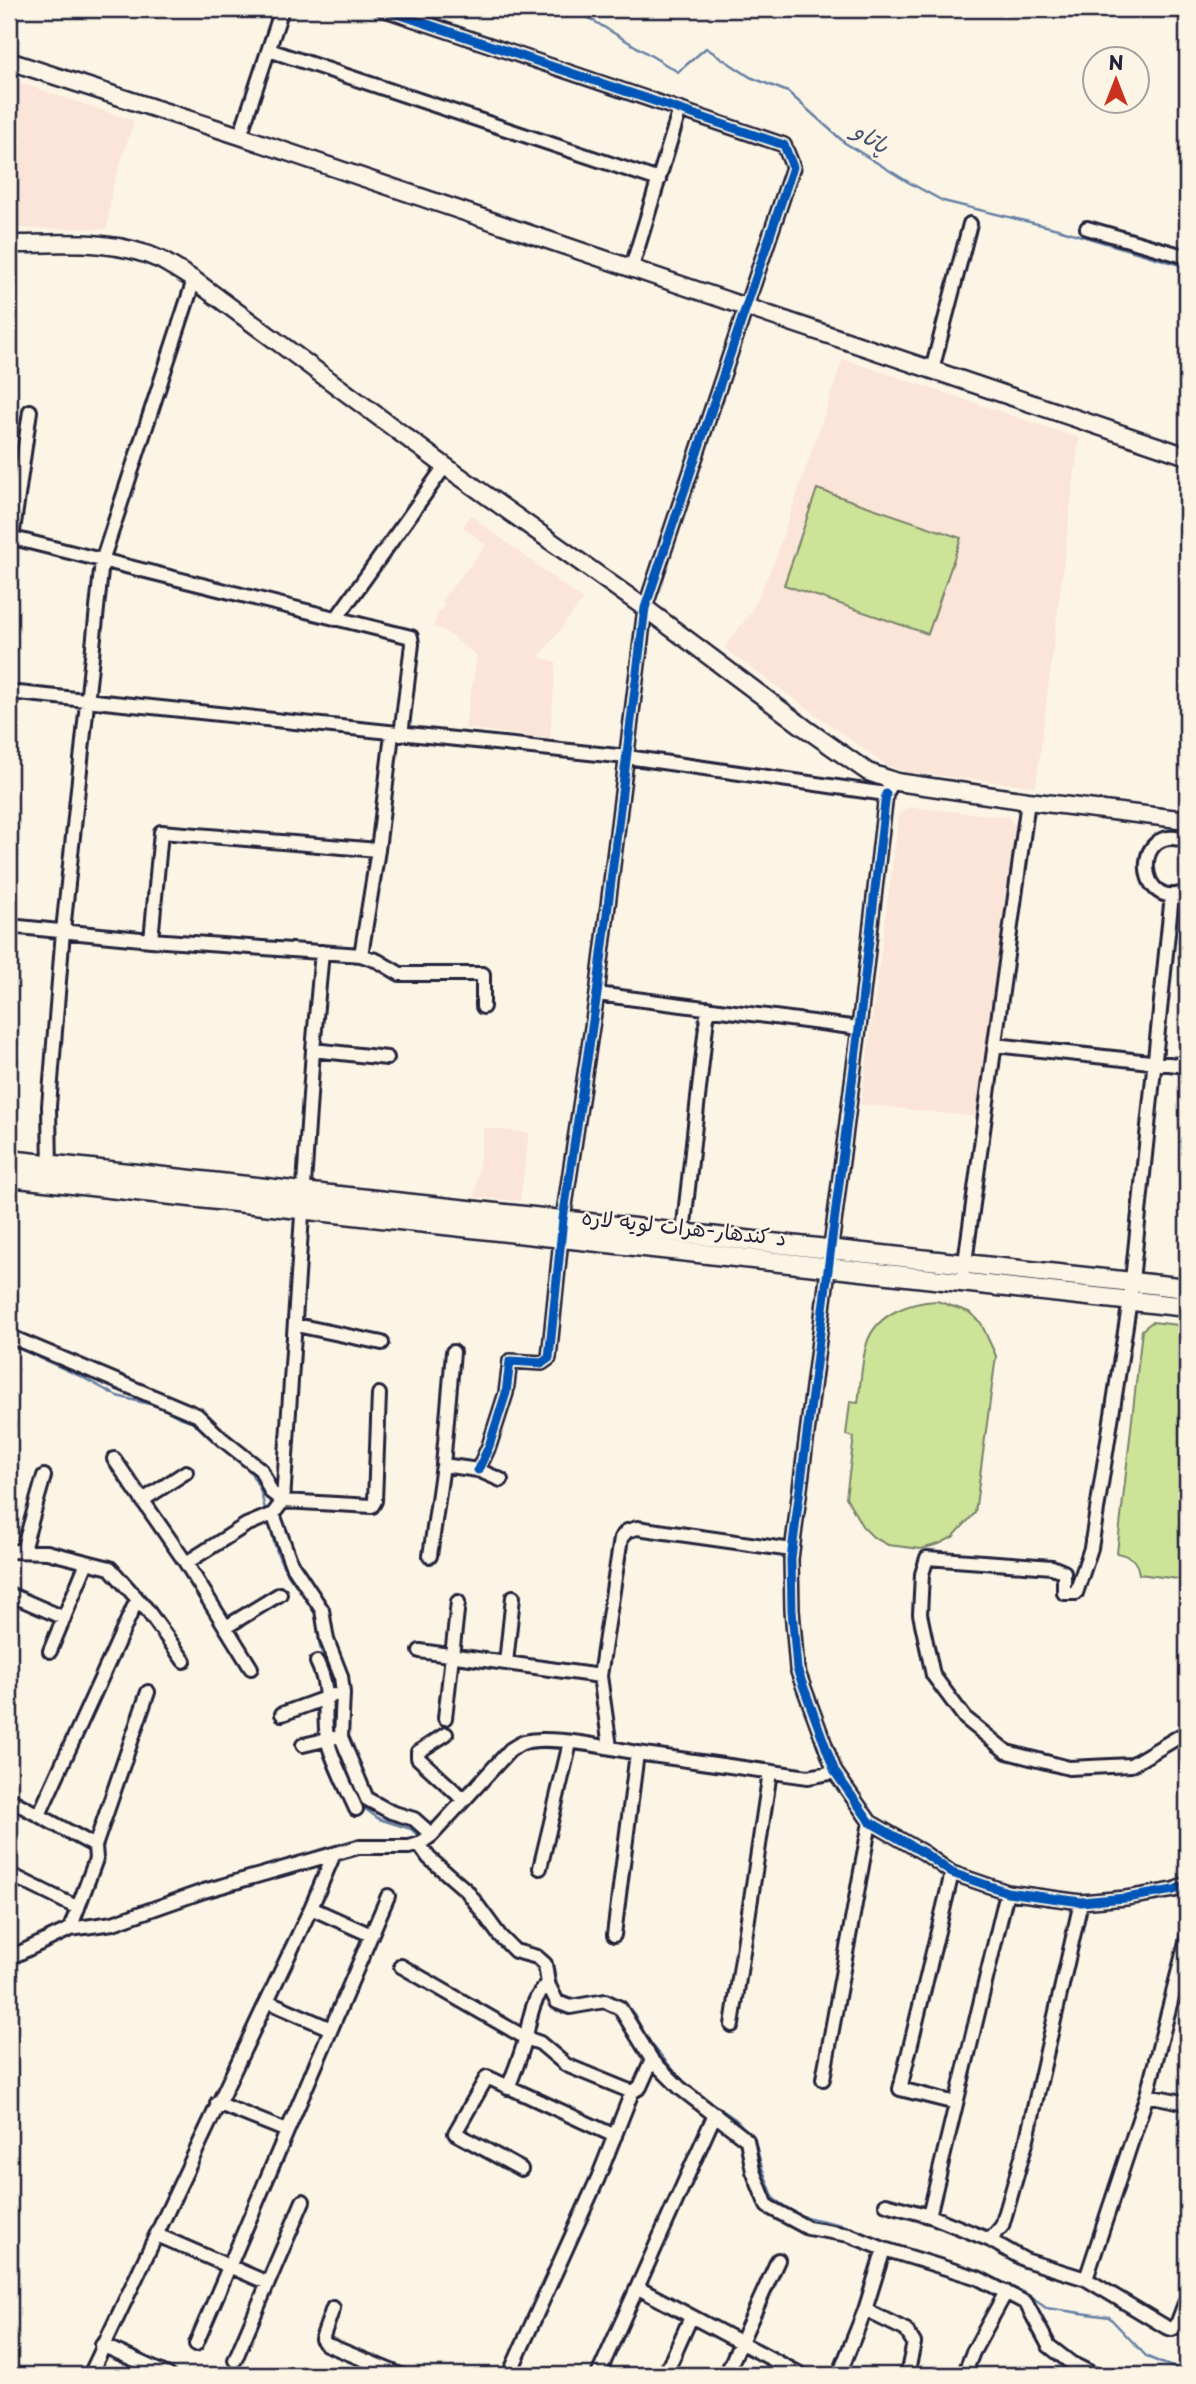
<svg xmlns="http://www.w3.org/2000/svg" width="1196" height="2384" font-family="'Playpen Sans','Playpen Sans Arabic',sans-serif">
  <rect width="100%" height="100%" fill="#fcf5e5"/>
  <filter id="ink" filterUnits="userSpaceOnUse"><feTurbulence type="fractalNoise" baseFrequency=".0143" numOctaves="2"/><feDisplacementMap in="SourceGraphic" scale="14" xChannelSelector="R" yChannelSelector="G"/><feConvolveMatrix kernelMatrix="1 2 1 2 8 2 1 2 1" color-interpolation-filters="sRGB"/></filter>
  <g filter="url(#ink)">
    <!-- built -->
    <path fill="#fbe4d8" d="M9 79 134 121 112 189 107 229 9 228Z
      M843 359 1079 438 1036 786 906 772 886 765 724 648 752 611 774 562Z
      M470 515 583 600 539 657 556 662 550 739 465 728 477 656 442 629 433 628 437 614 445 605 442 600 486 545 463 527Z
      M908 807 1008 817 1015 826 977 1117 861 1104 899 815Z
      M484 1128 529 1133 520 1201 475 1197Z"/>
    <!-- green -->
    <path fill="#cde398" stroke="#78826a" stroke-width="2" d="M817 489 961 538 928 634 784 585Z
      M937 1301 969 1312 981 1323 996 1356 975 1513 953 1537 939 1544 921 1549 888 1545 873 1537 862 1526 846 1497 854 1437 846 1435 850 1402 858 1403C861 1384 861 1362 867 1343 876 1314 910 1302 937 1301Z
      M1152 1322 1187 1326V1580L1139 1574C1137 1560 1131 1556 1117 1553L1142 1330Z"/>
    <g fill="none" stroke-linecap="round" stroke-linejoin="round">
      <!-- stream -->
      <path stroke="#6580a5" stroke-width="2.5" d="M574 9 678 72 706 48 750 77 788 92 845 143 908 182 943 201 1058 229 1187 267
        M9 1344 80 1376 117 1396 161 1407 177 1416 194 1422 203 1429
        M246 1464 260 1489 266 1513
        M268 1519C276 1553 281 1571 306 1596
        M315 1610 320 1647 335 1691
        M337 1743 357 1796
        M360 1805 379 1819 411 1829 421 1838
        M426 1843 442 1862
        M458 1875 470 1884 483 1903
        M538 1952C556 1958 555 1973 557 1989
        M608 1996 619 1999 634 2014 648 2040 685 2084
        M690 2088 735 2119 754 2138 762 2168 774 2199 797 2215 846 2226 875 2239
        M948 2262 982 2273 1027 2294 1046 2308 1109 2317 1147 2357 1187 2373"/>
      <defs>
        <path id="minor" d="M383 9 784 145 793 167 645 608 597 994 563 1219 549 1358 542 1363 510 1361 506 1393 489 1446 478 1470
          M269 50 659 180
          M240 136 282 9
          M1087 228 1187 257
          M631 270 680 109
          M932 370 970 224
          M9 537 411 637 412 644 401 735
          M12 538 30 411
          M336 619 445 466
          M9 692 627 757 886 794 890 787
          M886 794 859 1028 791 1559 792 1610 797 1669 835 1772 870 1822 924 1853 952 1873 1007 1892 1081 1902 1126 1898 1174 1890 1187 1884
          M1187 841C1130 820 1137 916 1187 891
          M1172 895 1130 1300 1091 1548 1076 1593H1064V1572L1052 1567 927 1558 922 1574 920 1614 933 1675 965 1718 1007 1752 1069 1768 1131 1765 1187 1732
          M9 926 151 940 361 955 378 850 392 734
          M151 940 161 832 378 850
          M361 955 378 961 400 974H483V1007
          M597 994 859 1028
          M995 1045 1187 1066
          M313 1050 387 1058
          M50 1172 49 1106 63 931 102 561 194 280
          M683 1233 708 1008
          M964 1270 1028 801
          M296 1325 382 1343
          M9 1336 197 1415 222 1439 261 1470 271 1492 283 1501 372 1506 375 1501 379 1394
          M114 1459 186 1563 251 1668
          M443 1465 478 1470 501 1480
          M143 1500 186 1472
          M273 1514 291 1563 322 1610 327 1640 341 1676 343 1693 341 1737 367 1799 391 1812 414 1819 432 1835
          M23 1550 44 1476
          M9 1551 47 1552 110 1568 142 1604
          M430 1556 443 1465 453 1352
          M186 1563 246 1525 273 1514 283 1501 313 1050 322 952
          M9 1594 64 1618
          M226 1627 280 1594
          M50 1651 85 1567
          M420 1651 600 1676
          M317 1662C332 1693 322 1707 327 1737 329 1754 348 1791 356 1809
          M506 1663 513 1597
          M282 1714 334 1695
          M445 1718 458 1602
          M446 1734 418 1752V1758L464 1800
          M303 1745 333 1738
          M610 1747 600 1676 621 1538 627 1531 637 1528 792 1550
          M9 1799 95 1846 96 1859 70 1929
          M39 1815 135 1604 139 1603 145 1607 184 1661
          M419 1844 429 1858 467 1891 500 1936 515 1951 537 1957 545 1964 548 1984 557 2002 570 2007 605 2001 620 2008 652 2060 680 2088 747 2140 753 2171 767 2206 808 2228 849 2235 884 2249 978 2278 1026 2303 1049 2346 1071 2363 1095 2375
          M95 1846 148 1692
          M540 1868 570 1743
          M952 1873 900 2089 956 2103
          M9 1874 78 1908
          M311 1908 371 1935
          M614 1935 637 1753
          M9 1958 70 1929 113 1923 204 1891 358 1847H409L419 1844 432 1835 510 1750C515 1747 520 1743 525 1742 547 1735 613 1748 637 1753L808 1777 835 1772
          M401 1966 526 2038 540 2043 566 2065 632 2092
          M267 2001 331 2029
          M732 2025 770 1772
          M823 2079 870 1822
          M508 2088C514 2072 521 2056 525 2040 530 2021 531 1998 548 1984
          M1147 2095 1187 2103
          M217 2103 287 2131
          M521 2169 455 2133 487 2077 615 2136
          M886 2204 933 2217 990 2240 1025 2260 1086 2279 1166 2327 1172 2329 1176 2327 1187 2298
          M929 2216 1007 1892
          M157 2235 268 2283
          M990 2240 1002 2226 1026 2143 1081 1902
          M1086 2279 1147 2095 1187 1938
          M638 2288 802 2375
          M333 2308 322 2339 326 2344 401 2375
          M865 2310 906 2330 914 2343 907 2375
          M196 2344 388 1896
          M102 2345 168 2375
          M235 2360 303 2201
          M90 2375 311 1908 334 1854
          M509 2375 598 2178 632 2092 640 2087 652 2060
          M598 2375 715 2114
          M665 2375 691 2317
          M726 2375 778 2260
          M839 2375 865 2310 884 2249
          M964 2375 973 2352 1006 2292"/>
        <path id="major" d="M9 61 240 136 1187 456
          M9 244C59 244 115 238 161 260 172 266 183 273 194 280L445 466 645 608 805 728 868 772 897 782 1028 801 1187 820"/>
        <path id="highway" d="M9 1160 1187 1288
          M9 1177 1187 1307"/>
      </defs>
      <!-- minor casing -->
      <use href="#minor" stroke="#22223b" stroke-width="18"/>
      <!-- major casing -->
      <use href="#major" stroke="#22223b" stroke-width="21"/>
      <!-- highway casing -->
      <use href="#highway" stroke="#22223b" stroke-width="23"/>
      <!-- minor -->
      <use href="#minor" stroke="#fcf5e5" stroke-width="12"/>
      <!-- major -->
      <use href="#major" stroke="#fcf5e5" stroke-width="16"/>
      <!-- highway -->
      <use href="#highway" stroke="#fcf5e5" stroke-width="18"/>
      <defs>
        <path id="cycleway" d="M383 9 784 145 793 167 645 608 597 994 563 1219 549 1358 542 1363 510 1361 506 1393 489 1446 478 1470
          M886 794 859 1028 791 1559 792 1610 797 1669 835 1772 870 1822 924 1853 952 1873 1007 1892 1081 1902 1126 1898 1174 1890 1187 1884"/>
      </defs>
      <!-- cycleway casing -->
      <use href="#cycleway" stroke="#fcf5e5" stroke-width="13"/>
      <!-- cycleway -->
      <use href="#cycleway" stroke="#0057b8" stroke-width="9"/>
    </g>
  </g>
  <g text-anchor="middle" stroke-width="5" stroke-linejoin="round" paint-order="stroke">
    <!-- street labels -->
    <g font-size="21" fill="#22223b" stroke="#fcf5e5">
      <text transform="translate(684 1228) rotate(6)" y="7">د کندهار-هرات لويه لاره</text>
    </g>
    <!-- water labels -->
    <g font-size="23" font-style="italic" fill="#435170" stroke="#fcf5e5">
      <text transform="translate(871 138) rotate(32)" y="8">پاتاو</text>
    </g>
  </g>
  <!-- margin -->
  <rect width="1196" height="2384" fill="none" stroke="#fcf5e5" stroke-width="35"/>
  <rect x="18" y="18" width="1161" height="2349" fill="none" stroke="#22223b" stroke-width="2.5" filter="url(#ink)"/>
  <!-- north arrow -->
  <g transform="translate(1116 80)"><circle r="33" fill="#fcf5e5" stroke="#a5a1a1" stroke-width="2"/>
  <path d="M0-5L12 26L0 18L-12 26Z" fill="#c8321e"/>
  <text y="-10" font-size="19" font-weight="bold" text-anchor="middle" fill="#22223b">N</text>
  </g>
</svg>
